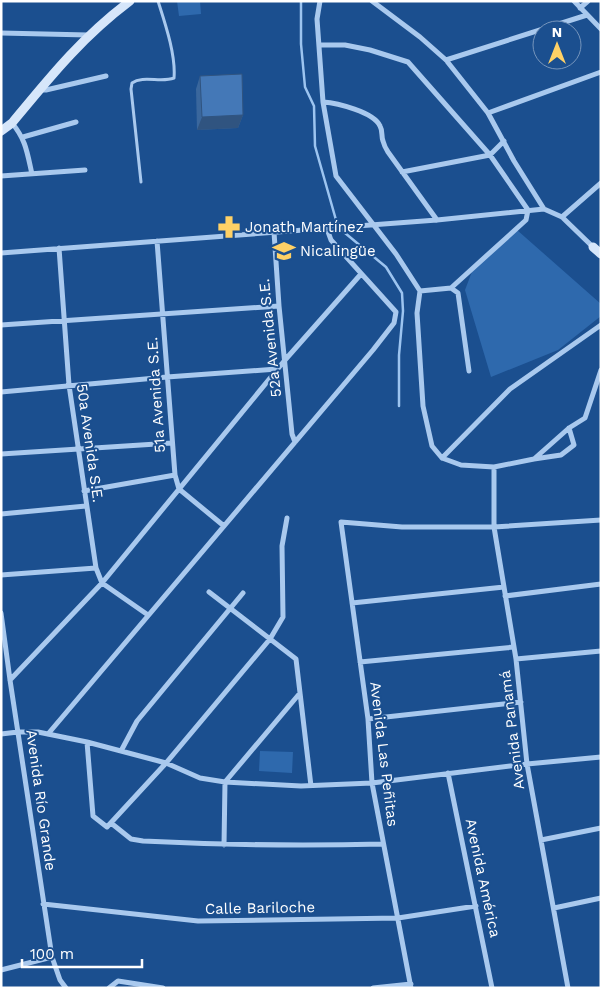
<svg xmlns="http://www.w3.org/2000/svg" width="602" height="989" font-family="'Work Sans',sans-serif">
  <rect width="100%" height="100%" fill="#1b4f8f"/>
  <!-- green -->
  <path fill="#2e69ad" d="M177 1H200L201 14 179 16Z
    M517 230 601 304V316L558 350 491 377 465 290 473 269Z
    M260 751 293 752 292 773 259 771Z"/>
  <g fill="none" stroke-linecap="round" stroke-linejoin="round">
    <!-- stream -->
    <path stroke="#9cc4f0" stroke-width="2.5" d="M301 1V44L305 87 314 106 315 146 336 220 345 233 386 267 402 293 403 311 399 355V406"/>
    <!-- lane -->
    <path stroke="#a9c9ee" stroke-width="3" d="M141 182 131 89 132 83C143 75 161 83 174 78 176 55 165 23 158 1"/>
    <!-- street -->
    <path stroke="#a9c9ee" stroke-width="5" d="M320 1 317 19 323 102 336 176 396 254 420 291 417 313 423 406 432 446 442 458 461 465 494 467 534 459 569 428 585 418 601 370
      M372 1 420 37 446 60 488 113 514 161 544 209
      M574 1 601 29
      M580 8 588 1
      M1 33 88 35
      M320 45H345L370 50 408 62 490 155 528 210 526 220 451 288 420 291
      M446 60 587 15
      M40 90H46L106 76
      M323 102C337 103 374 112 380 126 383 131 381 136 383 141 384 145 386 149 388 152L437 220
      M488 113 601 72
      M12 123C26 140 27 152 32 174
      M23 137 76 122
      M402 172 490 155 504 141
      M1 176 85 170
      M562 217 601 183
      M274 232 279 306 292 434 295 442
      M157 241 175 475 179 489 224 526
      M59 248 69 385 96 568 102 583 148 615
      M1 253 437 220 544 209 562 217 593 247
      M451 288 458 293 469 371
      M1 325 279 306
      M1 392 167 377 277 369
      M1 454 172 443
      M442 458 510 389 601 325
      M534 459 561 455 574 445 569 428
      M494 467V527L516 659 527 764 568 988
      M84 491 175 475
      M1 514 86 506
      M1 575 96 568
      M209 592 296 659 311 786
      M505 596 601 584
      M352 603 504 587
      M1 613 10 680 52 957 60 980 66 988
      M516 659 601 651
      M360 662 514 647
      M10 680 102 583 285 360 361 274
      M368 719 521 702
      M1 734 18 732H38L87 742 166 763 200 778 225 782 301 786 372 783 527 764 601 757
      M48 734 373 350 394 323 396 312 331 240 327 229
      M87 742 93 816 107 827 166 763 270 639 283 617 282 546 287 518
      M121 751 137 721 243 593
      M448 773 492 988
      M111 823 131 839 143 841C223 845 303 846 383 844
      M541 840 601 828
      M224 845 225 782 300 693
      M43 904 198 921 398 918 476 906
      M554 908 601 898
      M1 970 52 957
      M109 988 118 981 163 988
      M373 988 411 984
      M411 988 372 783 368 719 341 522 402 527H494L601 520"/>
    <!-- secondary -->
    <path stroke="#d6e6fa" stroke-width="9" d="M1 131 12 123C50 77 81 38 130 1
      M593 247 601 254"/>
  </g>
  <!-- wall -->
  <path fill="#3a679d" d="M200 76 243 115 238 128 197 130 196 89Z"/>
  <!-- shaded-wall -->
  <path fill="#305480" d="M243 115 238 128 197 130 202 117Z"/>
  <!-- building -->
  <path fill="#4478b7" stroke="#305480" d="M242 74 243 115 202 117 200 76Z"/>
  <!-- icons -->
  <defs>
    <symbol id="pharmacy-bare" viewBox="-9 -9 18 18"><path d="M-2-6h4v4h4v4h-4v4h-4v-4h-4v-4h4Z" fill="#ffd166" stroke="#1b4f8f" stroke-width="2.5" paint-order="stroke"/></symbol>
    <symbol id="school-bare" viewBox="-9 -9 18 18"><path d="M0-5L7-2L0 1L-7-2ZM-4 1L0 2.5L4 1V4Q0 6-4 4Z" fill="#ffd166" stroke="#1b4f8f" stroke-width="2.5" paint-order="stroke"/></symbol>
  </defs>
  <g fill-rule="evenodd">
    <use href="#pharmacy-bare" x="213" y="211" width="32" height="32"/>
    <use href="#school-bare" x="268" y="235" width="32" height="32"/>
  </g>
  <g text-anchor="middle" stroke-width="4" stroke-linejoin="round" paint-order="stroke">
    <!-- poi labels -->
    <g font-size="15" fill="#fff" stroke="#1b4f8f" text-anchor="start">
      <text x="245" y="232">Jonath Martínez</text>
      <text x="300" y="256">Nicalingüe</text>
    </g>
    <!-- street labels -->
    <g font-size="15" fill="#fff" stroke="#1b4f8f">
      <text transform="translate(270 338) rotate(-96)" y="5">52a Avenida S.E.</text>
      <text transform="translate(156 395) rotate(-94)" y="5">51a Avenida S.E.</text>
      <text transform="translate(90 443) rotate(82)" y="5">50a Avenida S.E.</text>
      <text transform="translate(512 730) rotate(-97)" y="5">Avenida Panamá</text>
      <text transform="translate(384 754) rotate(83)" y="5">Avenida Las Peñitas</text>
      <text transform="translate(41 800) rotate(82)" y="5">Avenida Río Grande</text>
      <text transform="translate(483 878) rotate(78)" y="5">Avenida América</text>
      <text transform="translate(260 908) rotate(-1)" y="5">Calle Bariloche</text>
    </g>
  </g>
  <!-- border -->
  <rect width="602" height="989" fill="none" stroke="#ffffff" stroke-width="5"/>
  <!-- north arrow -->
  <g transform="translate(557 45)"><circle r="24" fill="#1b4f8f" stroke="#7695bc"/>
  <path d="M0-4L9 19L0 12L-9 19Z" fill="#ffd166"/>
  <text y="-8" font-size="14" font-weight="bold" text-anchor="middle" fill="#ffffff">N</text>
  </g>
  <!-- scale -->
  <path d="M22 959v8h120v-8" fill="none" stroke="#ffffff" stroke-width="2.5"/>
  <text x="30" y="959" font-size="15" fill="#ffffff" stroke="#1b4f8f" stroke-width="4" paint-order="stroke">100 m</text>
</svg>
